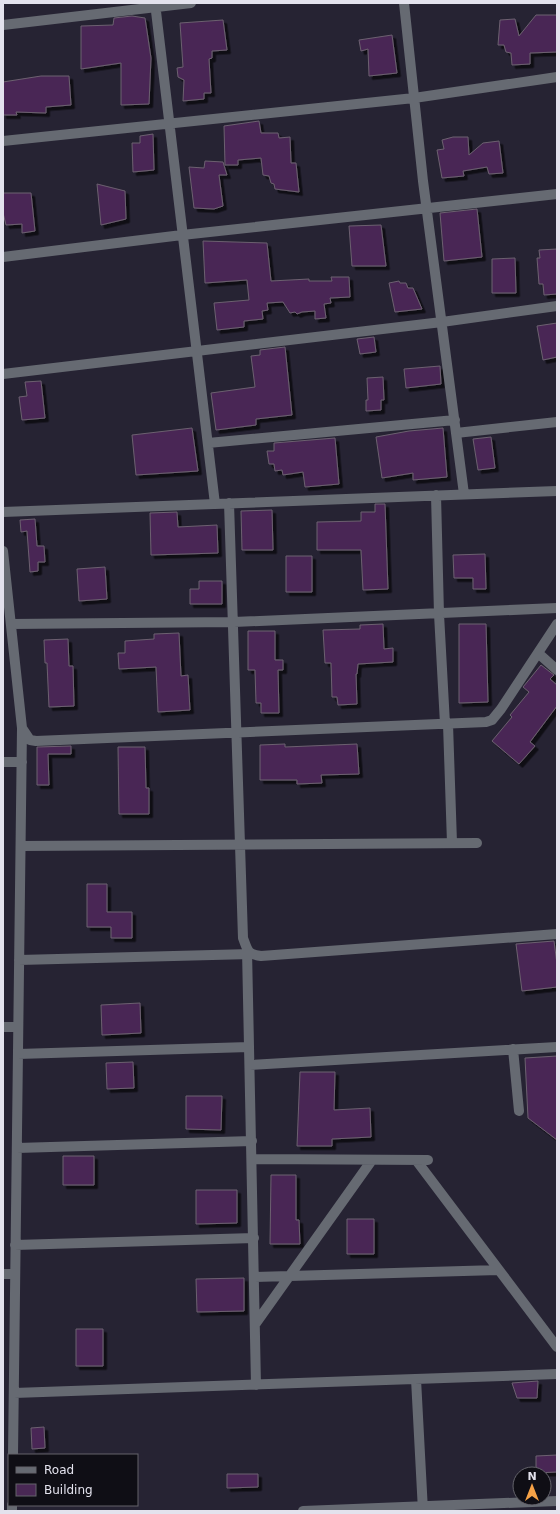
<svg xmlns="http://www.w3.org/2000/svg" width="560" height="1514" font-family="'DejaVu Sans',sans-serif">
  <defs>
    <filter id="shadow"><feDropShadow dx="3.5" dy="3.5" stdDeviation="0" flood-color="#0009"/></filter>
  </defs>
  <rect width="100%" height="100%" fill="#262333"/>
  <!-- building -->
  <path fill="#492854" stroke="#6c6070" filter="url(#shadow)" d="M536 15H557V52L530 53V64L512 65 511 53 506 52 504 45H498L500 20 515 19 519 36Z
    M132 16 145 18 151 58 149 104 121 105V63L81 69V26L113 25 114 18Z
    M223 20 227 50 212 51V58L209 59 211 93H204V99L183 101 184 80 178 77 177 68 183 67 180 23Z
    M392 35 397 73 369 76 368 49 361 51 359 40Z
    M41 76H69L71 105 46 107V113L16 112 17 115H3V82Z
    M259 121 261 133H278L279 138 290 137 291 163H296L299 192 275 189 274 184 271 183 269 176 263 175 261 158 238 160V165H225L224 126Z
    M153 134 154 170 133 172 132 143H140V136Z
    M453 137H468L469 155 483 143 499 141 503 173 489 174 487 167 463 171 464 176 442 178 437 150 444 149 442 140Z
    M205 161 223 162 227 175H219L223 206 214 209 194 208 189 167 204 168Z
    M97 184 125 191 126 219 101 225Z
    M3 193H31L35 231 22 233V224L6 225 3 213Z
    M477 209 482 257 444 261 440 213Z
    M381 225 386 266H352L349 226Z
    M203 241 267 243 271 281 309 279V281H332L331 277H349L350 297 330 298 331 303 324 304 326 318 315 319V311L302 312 297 314 295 312 290 313 283 302 267 303 268 310 262 311 263 319 244 321V327L217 330 214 303 249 300 247 280 205 283Z
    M557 249V294L544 295 543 284H539L537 258H540L539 250Z
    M515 258 516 293H492V259Z
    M399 281 400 283H406L408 288H413L422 309 395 312 389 283Z
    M557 323V357L543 360 537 326Z
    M374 337 376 352 360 354 357 339Z
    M285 347 292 415 256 419V425L216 430 211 393 255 387 251 356 260 355V350Z
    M440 366 441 384 406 388 404 369Z
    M383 377 384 400H381V410L366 411V400H368L367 378Z
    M41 381 45 418 22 420 19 397 27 396 25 382Z
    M192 428 198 471 136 475 132 435Z
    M443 428 447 477 413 480V473L382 478 376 437 409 431Z
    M491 437 495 468 478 470 473 439Z
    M335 438 339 484 305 487 303 472 283 475 282 470 275 471 274 464H269L267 451H274V443Z
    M375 504H385L388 589 363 590 361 550H317V522L361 521V512H375Z
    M272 510 273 550H242L241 511Z
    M177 512 178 527 217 525 218 553 151 555 150 513Z
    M35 519 37 546H44L45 562H38V571L30 572 27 531 21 532 20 520Z
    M485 554 486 589H473V578H454L453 555Z
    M286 556H312V592H286Z
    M105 567 107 599 79 601 77 569Z
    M199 581H222V604H190V589H199Z
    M383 624 384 649 393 648V662L358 664 357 674H356L357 704 338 705 337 697H332L331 663H325L323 630 360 629V625Z
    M459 624H486L488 702 459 703Z
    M248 631H275V660H283V670H278L279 713H261V703H256L255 670H248Z
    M179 633 181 676 188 675 190 710 158 712 156 667 119 669 118 653H125V641L154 639V634Z
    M68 639 69 666H73L74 706 49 707 47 663H45L44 640Z
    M541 665 554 675 550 679 557 685V706L530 742 535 746 519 764 492 741 512 717 510 715 529 692 523 687Z
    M285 744V747L357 744 359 774 321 775 322 783 297 784V780H260V745Z
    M71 746V754H48L49 785H37V747Z
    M118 747H145L146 788H149V814H119Z
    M87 884H107V912H132V938H111V927H87Z
    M554 941 557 964V987L522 991 516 944Z
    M140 1003 141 1033 102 1035 101 1005Z
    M557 1056V1140L528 1118 525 1058Z
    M133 1062 134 1088 107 1089 106 1063Z
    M300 1072H335L334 1110 370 1108 371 1137 332 1139V1146H297Z
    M186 1096H222L221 1130 186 1129Z
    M63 1156H94V1185H63Z
    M271 1175H296V1220H299L300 1244H270Z
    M196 1190H237V1223L196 1224Z
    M347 1219H374V1254H347Z
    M244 1278V1311L197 1312 196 1279Z
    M76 1329H103V1366H76Z
    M538 1381 537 1398H517L512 1383Z
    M44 1427 45 1448 32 1449 31 1428Z
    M557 1455V1472L536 1473V1456Z
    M227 1474H258V1487L227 1488Z"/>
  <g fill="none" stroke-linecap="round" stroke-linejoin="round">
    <!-- minor -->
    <path stroke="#666a72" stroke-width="10" d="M155 3 215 504
      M404 3 423 181 464 494
      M3 25 191 3
      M3 141 414 98 557 77
      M3 257 182 235 557 194
      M3 374 442 322 557 306
      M456 433 557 422
      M208 443 455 420
      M436 495 439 614 445 724
      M229 503 243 938C248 951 247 954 261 956L557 934
      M3 512 557 491
      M3 551 22 728 30 740 36 741 486 722 492 720 501 709 557 624
      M11 624 234 622 557 608
      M538 653 557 670
      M448 724 452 843
      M3 762H22
      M21 846 477 843
      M247 950 256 1385
      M19 960 251 954
      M3 1027H18
      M513 1049 519 1111
      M18 1054 249 1047
      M250 1065 557 1047
      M17 1148 252 1141
      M252 1159 428 1160
      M416 1160 557 1347
      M15 1245 254 1238
      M3 1274H15
      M255 1277 498 1270
      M256 1323 372 1160
      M416 1379 423 1511
      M14 1393 557 1374
      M13 1455 22 728
      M12 1511V1505
      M303 1511 557 1501"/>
  </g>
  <!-- border -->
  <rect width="560" height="1514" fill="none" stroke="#e3e2ed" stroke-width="8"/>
  <!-- legend -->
  <rect x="8" y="1454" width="130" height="52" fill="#0f0e15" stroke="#64636b"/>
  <rect x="16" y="1467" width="20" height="6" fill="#666a72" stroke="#64636b"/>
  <text x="44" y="1474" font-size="12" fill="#e3e2ed">Road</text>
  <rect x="16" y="1484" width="20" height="12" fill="#492854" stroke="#64636b"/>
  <text x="44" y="1494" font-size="12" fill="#e3e2ed">Building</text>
  <!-- north arrow -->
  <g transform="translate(532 1486)"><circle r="19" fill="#0f0e15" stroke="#64636b"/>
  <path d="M0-3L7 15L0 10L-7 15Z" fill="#f6a247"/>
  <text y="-6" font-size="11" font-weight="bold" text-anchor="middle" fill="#e3e2ed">N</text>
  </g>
</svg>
